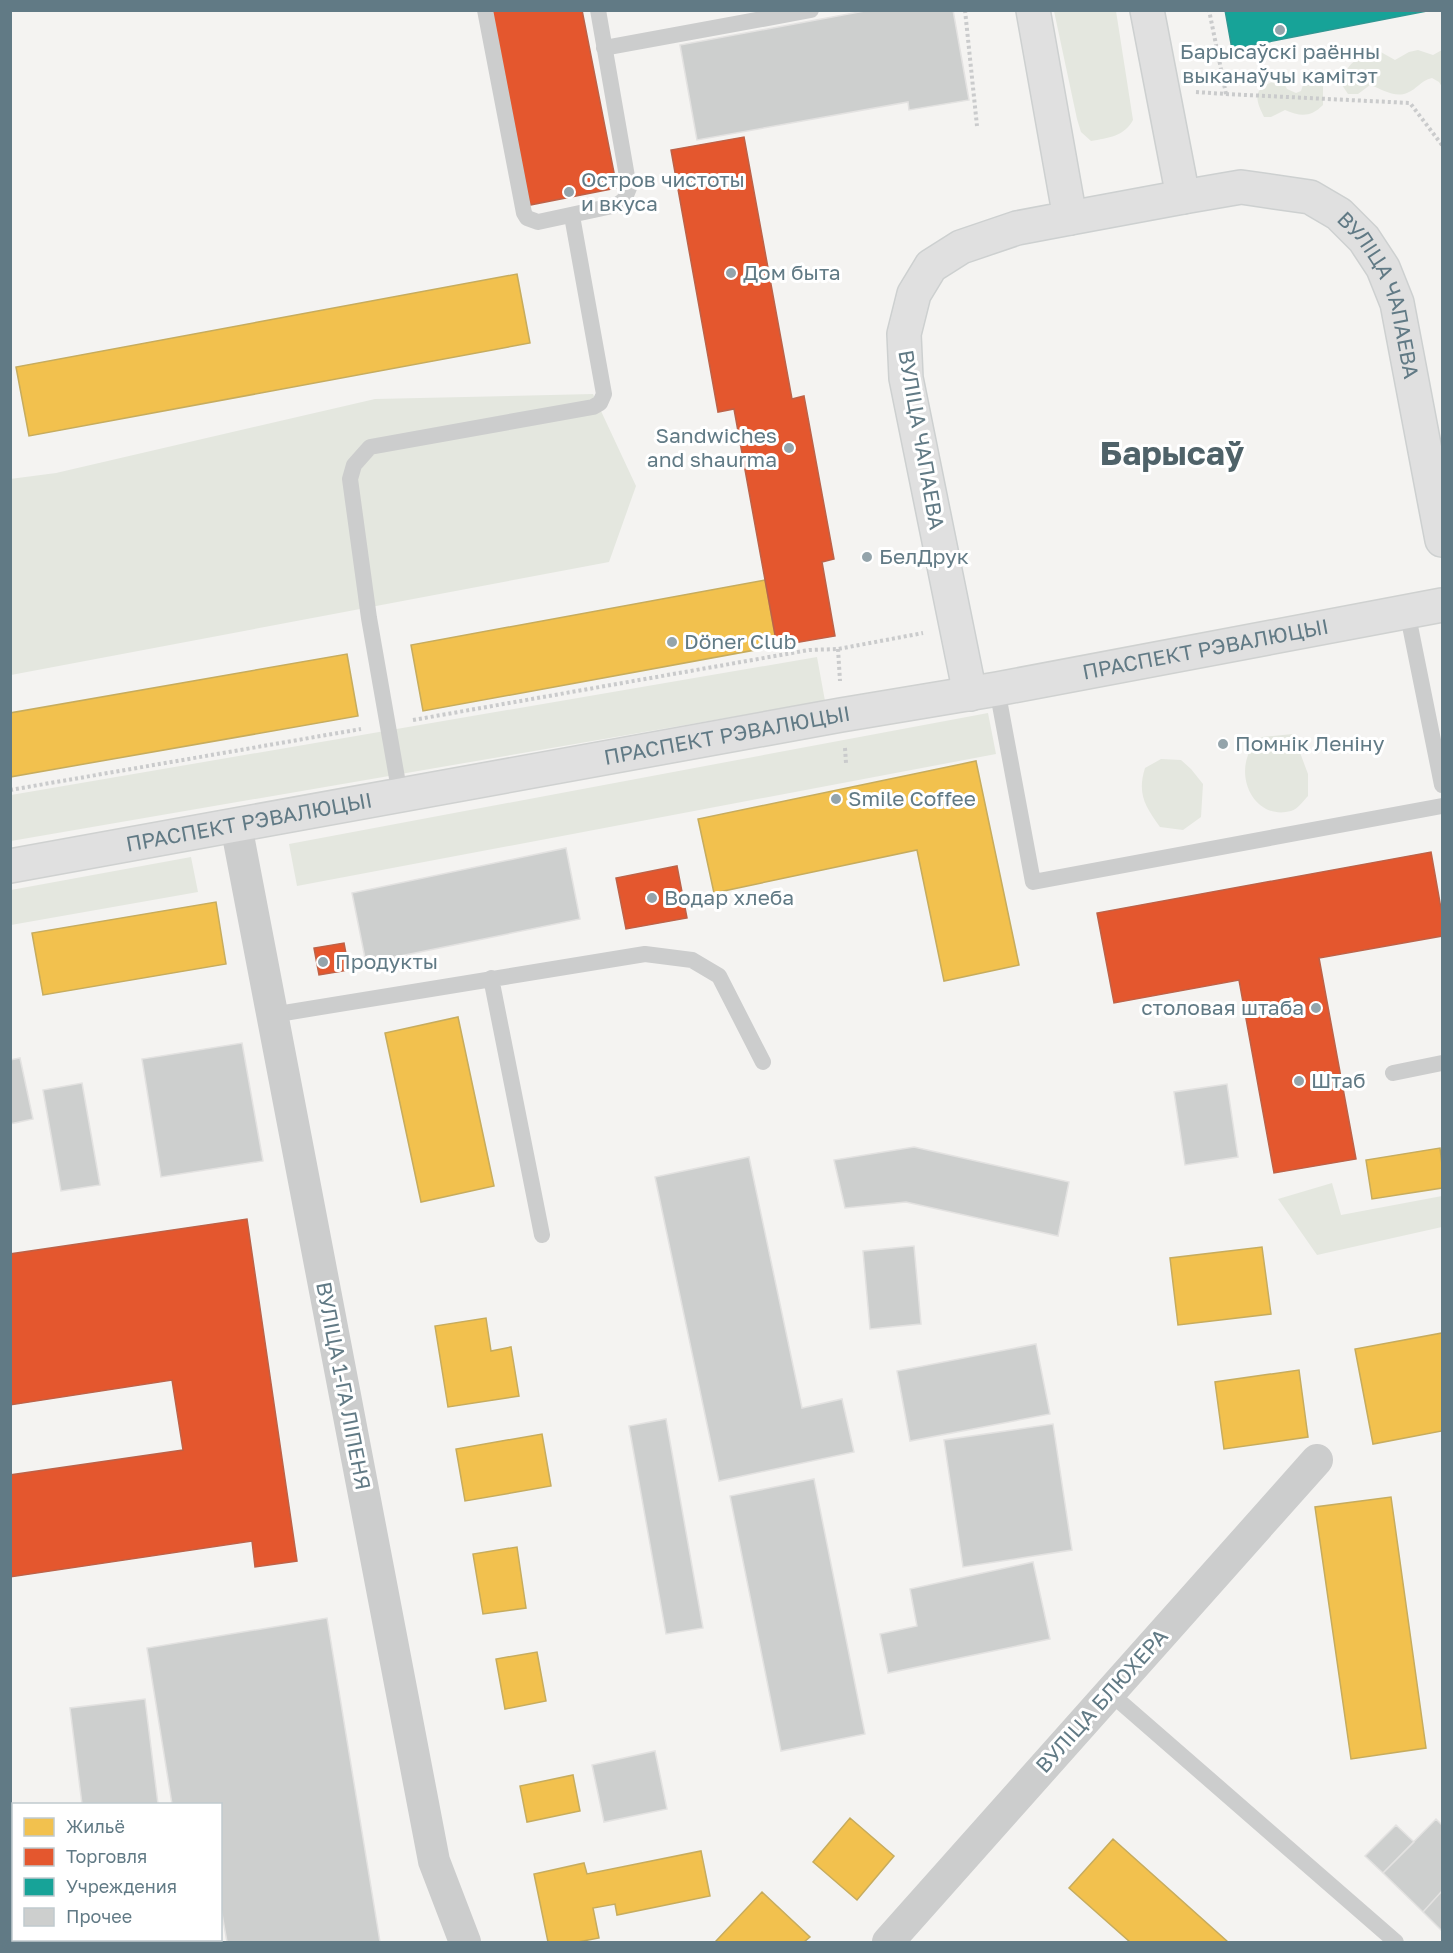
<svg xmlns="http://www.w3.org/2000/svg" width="1453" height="1953" font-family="'Golos Text',sans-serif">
  <rect width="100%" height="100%" fill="#f4f3f1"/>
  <!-- green -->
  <path fill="#e4e7df" d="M1054 11H1116L1133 120C1125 136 1108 138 1091 141L1081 132 1077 119Z
    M1418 50 1433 55 1442 50V87L1439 82 1432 78C1420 81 1417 89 1407 93 1394 98 1382 89 1370 85L1358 94H1348L1342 85C1345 64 1358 55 1379 51L1395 60 1409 52Z
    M1310 79 1319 80 1323 85V105C1311 117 1301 117 1285 110L1271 117H1264C1259 106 1252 94 1264 86 1271 82 1276 80 1283 81L1287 89 1296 93 1301 91 1304 82Z
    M593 394 636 486 609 562 11 675 10 479 56 473 375 399Z
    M817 657 825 701 11 841V795Z
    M988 713 996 754 297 886 289 844Z
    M1293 734 1308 774V796C1304 800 1298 809 1291 811 1258 820 1237 784 1248 755 1250 749 1257 742 1262 737Z
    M1161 759 1181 760 1191 769 1203 784 1201 817 1183 830 1160 827C1145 806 1137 794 1145 768Z
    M191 857 198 892 11 925V890Z
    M1332 1183 1341 1215 1442 1196V1227L1317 1255 1278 1199Z"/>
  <!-- homes -->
  <path fill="#f2c14e" stroke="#c6ac5e" stroke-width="1.5" d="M517 274 530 343 29 436 16 367Z
    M765 580 777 646 423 711 411 645Z
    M347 654 358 716 10 777V713Z
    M976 761 1019 965 944 981 917 850 714 893 698 819Z
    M216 902 226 964 43 995 32 933Z
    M458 1017 494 1186 421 1202 385 1033Z
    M1440 1148 1442 1165V1188L1372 1199 1366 1160Z
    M1262 1247 1271 1314 1178 1325 1170 1258Z
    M486 1318 491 1351 511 1347 519 1396 448 1407 435 1326Z
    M1442 1333V1431L1373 1444 1355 1349Z
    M1299 1370 1308 1437 1224 1449 1215 1382Z
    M542 1434 551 1486 465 1501 456 1449Z
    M1391 1497 1426 1748 1351 1759 1315 1507Z
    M517 1547 526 1608 483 1614 473 1554Z
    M537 1652 546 1701 505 1709 496 1659Z
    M573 1775 580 1811 527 1822 520 1786Z
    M850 1818 894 1856 857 1900 813 1862Z
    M1113 1839 1228 1942H1130L1069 1888Z
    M701 1851 710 1896 617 1915 615 1904 593 1908 599 1938 578 1942H548L534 1874 584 1863 587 1874Z
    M762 1892 810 1937 804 1942H718L716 1941Z"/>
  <!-- shops -->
  <path fill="#e4572e" stroke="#bd6248" stroke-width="1.5" d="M492 10H582L617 188 530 205Z
    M744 137 792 399 804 396 834 559 822 562 835 636 777 646 734 409 718 412 671 150Z
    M1431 852 1442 914V936L1319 958 1356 1159 1274 1173 1239 980 1114 1003 1097 913Z
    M677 866 687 918 626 929 616 878Z
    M344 943 349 970 319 975 314 948Z
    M247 1219 297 1561 255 1567 252 1541 10 1577V1475L183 1450 172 1380 10 1405V1254Z"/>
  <!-- public -->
  <path fill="#17a398" stroke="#2d9792" stroke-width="1.5" d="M1225 10H1432L1232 49Z"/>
  <!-- building -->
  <path fill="#cdcfce" stroke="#e3e2e1" stroke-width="1.5" d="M870 10H953L969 100 909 110 908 102 697 140 680 45Z
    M566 848 580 919 366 963 352 893Z
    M242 1043 263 1161 161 1177 142 1059Z
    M20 1058 33 1119 10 1124V1060Z
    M82 1083 100 1185 61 1191 43 1090Z
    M1227 1084 1238 1157 1185 1165 1174 1092Z
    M914 1147 1069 1182 1058 1236 906 1202 845 1208 834 1160Z
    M749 1157 802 1408 842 1399 854 1452 719 1481 655 1177Z
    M914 1246 921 1324 870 1329 863 1251Z
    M1036 1344 1050 1414 910 1441 897 1371Z
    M666 1419 703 1628 666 1634 629 1426Z
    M1053 1424 1072 1550 963 1567 944 1440Z
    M814 1479 865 1734 781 1751 730 1496Z
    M1033 1562 1050 1639 888 1673 880 1634 917 1626 910 1589Z
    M327 1618 380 1942H227L220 1903V1804H172L147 1648Z
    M145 1699 158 1804H82L70 1708Z
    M655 1751 667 1809 604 1822 592 1765Z
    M1436 1819 1442 1825V1891L1423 1912 1383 1873Z
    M1396 1825 1414 1842 1383 1873 1365 1856Z
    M1442 1891V1931L1423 1912Z
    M99 1940H175V1942H100Z"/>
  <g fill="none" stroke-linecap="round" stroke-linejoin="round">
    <defs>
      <g id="secondary">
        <path id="s1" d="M1147 10 1183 197 1241 187 1310 197 1339 214 1364 239 1383 268 1397 303 1442 540"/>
        <path d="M1070 218 1183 197"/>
        <path d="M970 694 906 378 904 334 914 294 931 266 961 247 1017 228 1070 218 1033 10"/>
      </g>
      <g id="primary">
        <path id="s2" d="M10 866 841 715 997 689 1442 605"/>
      </g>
    </defs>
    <!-- secondary casing -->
    <use href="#secondary" stroke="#cdd0d0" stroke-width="36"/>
    <!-- primary casing -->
    <use href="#primary" stroke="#cfd1d0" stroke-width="36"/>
    <!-- path -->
    <path stroke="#cacbcc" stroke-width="4" stroke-dasharray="3 3" stroke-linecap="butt" d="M965 10 977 126
      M1196 92 1226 94 1209 10
      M1226 94 1410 103 1442 145
      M838 649 840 681
      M413 720 809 650 838 649 923 633
      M845 748 846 763
      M10 790 361 729"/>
    <!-- service -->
    <path stroke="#cccdcd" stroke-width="16" d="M485 10 524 213 527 218 538 222 617 205 624 200 629 188 598 10
      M604 48 811 10
      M1407 611 1442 785
      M997 689 1033 882 1442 806
      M400 795 369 618 350 479 354 465 370 447 593 407 600 403 604 394 572 216
      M491 978 542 1235
      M272 1015 645 954 692 960 719 976 763 1062
      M1393 1073 1442 1063
      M1110 1693 1396 1942"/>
    <!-- minor -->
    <path stroke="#cccdcd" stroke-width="32" d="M236 825 434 1861 465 1942
      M888 1942 1317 1460"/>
    <!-- secondary -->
    <use href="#secondary" stroke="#e0e0e0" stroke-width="33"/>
    <!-- primary -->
    <use href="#primary" stroke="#e0e0e0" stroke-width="33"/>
  </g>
  <!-- markers -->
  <g fill="#94a4ab" stroke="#fff" stroke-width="2">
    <circle cx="1280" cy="30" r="6"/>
    <circle cx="569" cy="192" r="6"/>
    <circle cx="731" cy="273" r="6"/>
    <circle cx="789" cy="448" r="6"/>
    <circle cx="867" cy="557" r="6"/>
    <circle cx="672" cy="642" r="6"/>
    <circle cx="1223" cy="744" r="6"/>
    <circle cx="836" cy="799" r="6"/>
    <circle cx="652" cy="898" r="6"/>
    <circle cx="323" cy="962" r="6"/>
    <circle cx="1316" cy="1008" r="6"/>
    <circle cx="1299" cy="1081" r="6"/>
  </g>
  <g text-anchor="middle" stroke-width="6" stroke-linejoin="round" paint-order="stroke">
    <!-- poi labels -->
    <g font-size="21" fill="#617a85" stroke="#fff" text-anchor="start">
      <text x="1280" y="59" text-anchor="middle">Барысаўскі раённы<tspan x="1280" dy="24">выканаўчы камітэт</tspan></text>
      <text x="581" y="187">Остров чистоты<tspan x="581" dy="24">и вкуса</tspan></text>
      <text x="743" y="280">Дом быта</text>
      <text x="777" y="443" text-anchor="end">Sandwiches<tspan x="777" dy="24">and shaurma</tspan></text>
      <text x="879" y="564">БелДрук</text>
      <text x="684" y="649">Döner Club</text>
      <text x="1235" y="751">Помнік Леніну</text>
      <text x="848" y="806">Smile Coffee</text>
      <text x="664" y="905">Водар хлеба</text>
      <text x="335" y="969">Продукты</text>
      <text x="1304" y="1015" text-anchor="end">столовая штаба</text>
      <text x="1311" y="1088">Штаб</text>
    </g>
    <!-- street labels -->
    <g font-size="21" fill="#617a85" stroke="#fff">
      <text dy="7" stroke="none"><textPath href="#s1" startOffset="446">ВУЛІЦА ЧАПАЕВА</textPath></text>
      <text transform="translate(921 440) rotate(80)" y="7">ВУЛІЦА ЧАПАЕВА</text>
      <text dy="7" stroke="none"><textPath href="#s2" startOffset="1215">ПРАСПЕКТ РЭВАЛЮЦЫІ</textPath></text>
      <text dy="7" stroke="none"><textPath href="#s2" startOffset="729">ПРАСПЕКТ РЭВАЛЮЦЫІ</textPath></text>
      <text dy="7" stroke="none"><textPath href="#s2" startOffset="243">ПРАСПЕКТ РЭВАЛЮЦЫІ</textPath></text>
      <text transform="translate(343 1386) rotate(79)" y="7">ВУЛІЦА 1-ГА ЛІПЕНЯ</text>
      <text transform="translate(1102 1701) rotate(-48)" y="7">ВУЛІЦА БЛЮХЕРА</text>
    </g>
    <!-- town labels -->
    <g font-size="33" font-weight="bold" fill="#4f6269" stroke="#fff">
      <text x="1172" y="465">Барысаў</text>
    </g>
  </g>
  <!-- border -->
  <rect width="1453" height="1953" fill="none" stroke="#617a85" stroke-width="24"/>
  <!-- legend -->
  <rect x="12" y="1803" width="210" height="138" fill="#ffffff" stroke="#c0cace" stroke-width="1.5"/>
  <rect x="24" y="1818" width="30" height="18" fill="#f2c14e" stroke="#c0cace" stroke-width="1.5"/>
  <text x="66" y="1833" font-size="18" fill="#617a85">Жильё</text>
  <rect x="24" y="1848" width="30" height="18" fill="#e4572e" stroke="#c0cace" stroke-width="1.5"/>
  <text x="66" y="1863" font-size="18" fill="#617a85">Торговля</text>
  <rect x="24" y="1878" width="30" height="18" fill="#17a398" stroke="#c0cace" stroke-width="1.5"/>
  <text x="66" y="1893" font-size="18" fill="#617a85">Учреждения</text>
  <rect x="24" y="1908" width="30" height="18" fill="#cdcfce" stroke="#c0cace" stroke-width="1.5"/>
  <text x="66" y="1923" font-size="18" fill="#617a85">Прочее</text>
</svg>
